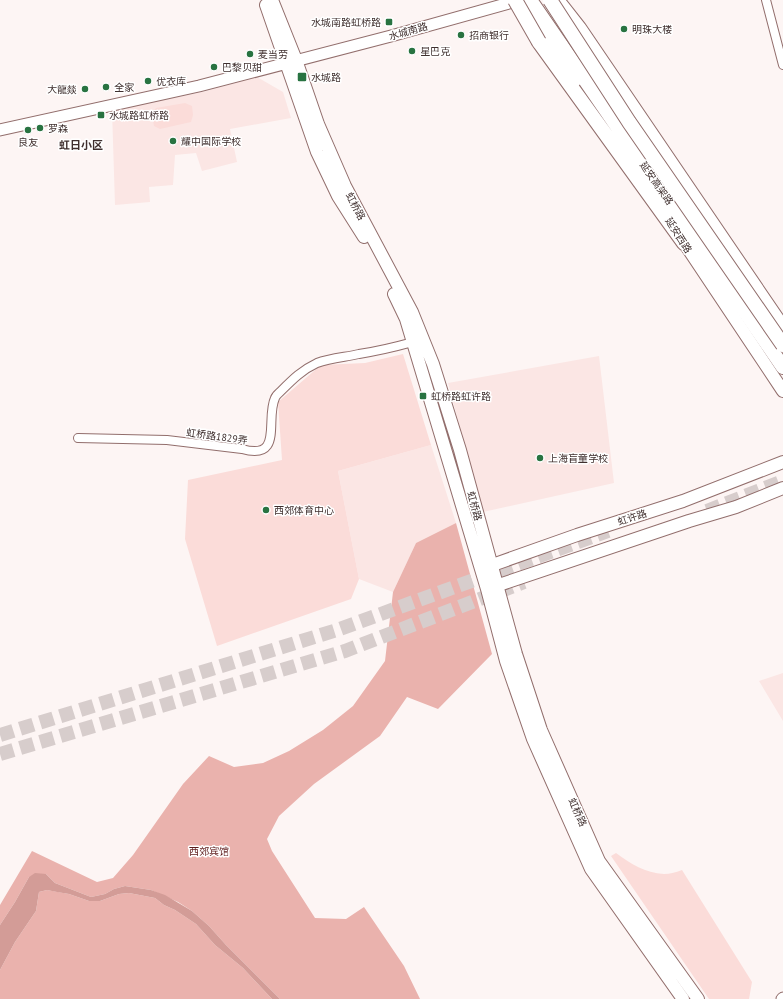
<svg xmlns="http://www.w3.org/2000/svg" width="783" height="999" font-family="'PT Sans','Noto Sans SC',sans-serif">
  <rect width="100%" height="100%" fill="#fdf5f4"/>
  <!-- built -->
  <path fill="#fbe6e4" d="M257 77 283 92 291 118 230 129 237 162 202 171 196 153 175 155 173 185 149 187 150 202 115 205 112 110 203 92Z
    M599 356 614 483 483 512 448 383Z
    M431 445 456 523 416 543 393 592 359 579 338 471Z
    M783 673V721L759 681Z"/>
  <!-- green -->
  <path fill="#fbdcd9" d="M185 103 192 106 193 115 191 122 160 129 154 126 152 114 156 108Z
    M403 354 431 445 338 471 359 579 351 599 217 646 185 539 188 480 282 460 278 402 321 365 365 363Z
    M616 853C631 864 645 873 664 874 670 874 677 872 682 870L752 982 749 999H709L611 856Z"/>
  <!-- forest -->
  <path fill="#eab2ad" d="M456 523 492 654 438 709 407 697 380 736 314 784 279 816 267 839 272 851 315 918 346 919 364 907 404 966 420 999H280L226 945 209 926 192 911 178 902 151 890 125 886 114 889 105 894 91 897 55 883 46 874 29 877 15 902 0 925V905L32 851 97 882 113 878 133 855 183 784 209 756 234 767 263 763 289 751 323 730 353 706 385 661 393 592 416 543Z
    M47 890 69 894 89 901H100L119 894 129 893 155 898 164 905 175 910 196 924 215 945 243 968 272 999H0V970L15 942 36 911 39 892Z"/>
  <!-- water -->
  <path fill="#d39c97" d="M35 873 46 874 55 883 91 897 105 894 114 889 125 886 151 890 165 895 192 911 209 926 226 945 280 999H272L243 968 215 945 196 924 175 910 164 905 155 898 129 893 119 894 100 901H89L69 894 57 892 47 890 39 892 36 911 15 942 0 970V925L15 902 29 877Z"/>
  <g fill="none" stroke-linecap="round" stroke-linejoin="round">
    <!-- highway-tunnel -->
    <path stroke="#d7cdcc" stroke-width="14" stroke-dasharray="14 7" stroke-linecap="butt" d="M707 511 783 481
      M0 735 337 630 608 531
      M0 754 345 651 524 582"/>
    <defs>
      <path id="street" d="M766 0 783 65
        M78 438 167 440 242 449C284 461 265 419 275 398 276 395 279 393 281 391 293 379 302 370 317 363 330 358 346 357 359 354 378 351 395 347 413 342"/>
      <path id="secondary" d="M0 130 199 86 391 36 520 0
        M782 999 783 998"/>
      <path id="primary" d="M272 0 296 60 318 124 345 186 412 312 433 364 460 450 516 654 541 730 599 861 698 999
        M266 5 317 152 338 196 364 237
        M529 13 575 81
        M679 235 783 391
        M394 294 406 319 487 589 506 661 533 739 591 869 683 999
        M484 568 577 535 683 501 783 462
        M490 588 689 521 736 507 783 488"/>
      <path id="highway" d="M530 0 783 367
        M557 0 579 28 783 328
        M539 42 684 243"/>
    </defs>
    <!-- street casing -->
    <use href="#street" stroke="#926e6c" stroke-width="10"/>
    <!-- secondary casing -->
    <use href="#secondary" stroke="#926e6c" stroke-width="13"/>
    <!-- primary casing -->
    <use href="#primary" stroke="#926e6c" stroke-width="14"/>
    <!-- highway casing -->
    <use href="#highway" stroke="#926e6c" stroke-width="16"/>
    <!-- street -->
    <use href="#street" stroke="#fff" stroke-width="8"/>
    <!-- secondary -->
    <use href="#secondary" stroke="#fff" stroke-width="11"/>
    <!-- primary -->
    <use href="#primary" stroke="#fff" stroke-width="12"/>
    <!-- highway -->
    <use href="#highway" stroke="#fff" stroke-width="14"/>
    <defs>
      <path id="highway-bridge" d="M515 0 539 42
        M550 0 629 122 783 345"/>
    </defs>
    <!-- highway-bridge casing -->
    <use href="#highway-bridge" stroke="#926e6c" stroke-width="16" stroke-linecap="butt"/>
    <!-- highway-bridge -->
    <use href="#highway-bridge" stroke="#fff" stroke-width="14"/>
  </g>
  <!-- markers -->
  <g fill="#287341" stroke="#fff" stroke-width="1.5">
    <rect x="385" y="18" width="8" height="8" rx="2"/>
    <circle cx="624" cy="29" r="4"/>
    <circle cx="461" cy="35" r="4"/>
    <circle cx="412" cy="51" r="4"/>
    <circle cx="250" cy="54" r="4"/>
    <circle cx="214" cy="67" r="4"/>
    <rect x="297" y="72" width="10" height="10" rx="2"/>
    <circle cx="148" cy="81" r="4"/>
    <circle cx="106" cy="87" r="4"/>
    <circle cx="85" cy="89" r="4"/>
    <rect x="97" y="111" width="8" height="8" rx="2"/>
    <circle cx="40" cy="128" r="4"/>
    <circle cx="28" cy="130" r="4"/>
    <circle cx="173" cy="141" r="4"/>
    <rect x="419" y="392" width="8" height="8" rx="2"/>
    <circle cx="540" cy="458" r="4"/>
    <circle cx="266" cy="510" r="4"/>
  </g>
  <g text-anchor="middle" stroke-width="3" stroke-linejoin="round" paint-order="stroke">
    <!-- poi labels -->
    <g font-size="10" fill="#3f2f2e" stroke="#fff" text-anchor="start">
      <text x="381" y="26" text-anchor="end">水城南路虹桥路</text>
      <text x="632" y="33">明珠大楼</text>
      <text x="469" y="39">招商银行</text>
      <text x="420" y="55">星巴克</text>
      <text x="258" y="58">麦当劳</text>
      <text x="222" y="71">巴黎贝甜</text>
      <text x="311" y="81">水城路</text>
      <text x="156" y="85">优衣库</text>
      <text x="114" y="91">全家</text>
      <text x="77" y="93" text-anchor="end">大龍燚</text>
      <text x="109" y="119">水城路虹桥路</text>
      <text x="48" y="132">罗森</text>
      <text x="181" y="145">耀中国际学校</text>
      <text x="28" y="146" text-anchor="middle">良友</text>
      <text x="431" y="400">虹桥路虹许路</text>
      <text x="548" y="462">上海盲童学校</text>
      <text x="274" y="514">西郊体育中心</text>
    </g>
    <!-- street labels -->
    <g font-size="10" fill="#3f2f2e" stroke="#fff">
      <text transform="translate(408 31) rotate(-16)" y="4">水城南路</text>
      <text transform="translate(657 183) rotate(55)" y="4">延安高架路</text>
      <text transform="translate(356 206) rotate(62)" y="4">虹桥路</text>
      <text transform="translate(679 235) rotate(58)" y="4">延安西路</text>
      <text transform="translate(217 436) rotate(8)" y="4">虹桥路1829弄</text>
      <text transform="translate(475 506) rotate(75)" y="4">虹桥路</text>
      <text transform="translate(632 517) rotate(-18)" y="4">虹许路</text>
      <text transform="translate(578 812) rotate(66)" y="4">虹桥路</text>
    </g>
    <!-- park labels -->
    <g font-size="10" fill="#5d1b1b" stroke="#fff">
      <text x="209" y="855">西郊宾馆</text>
    </g>
    <!-- neighbourhood labels -->
    <g font-size="11" font-weight="bold" fill="#3f2f2e" stroke="#fff">
      <text x="81" y="149">虹日小区</text>
    </g>
  </g>
</svg>
